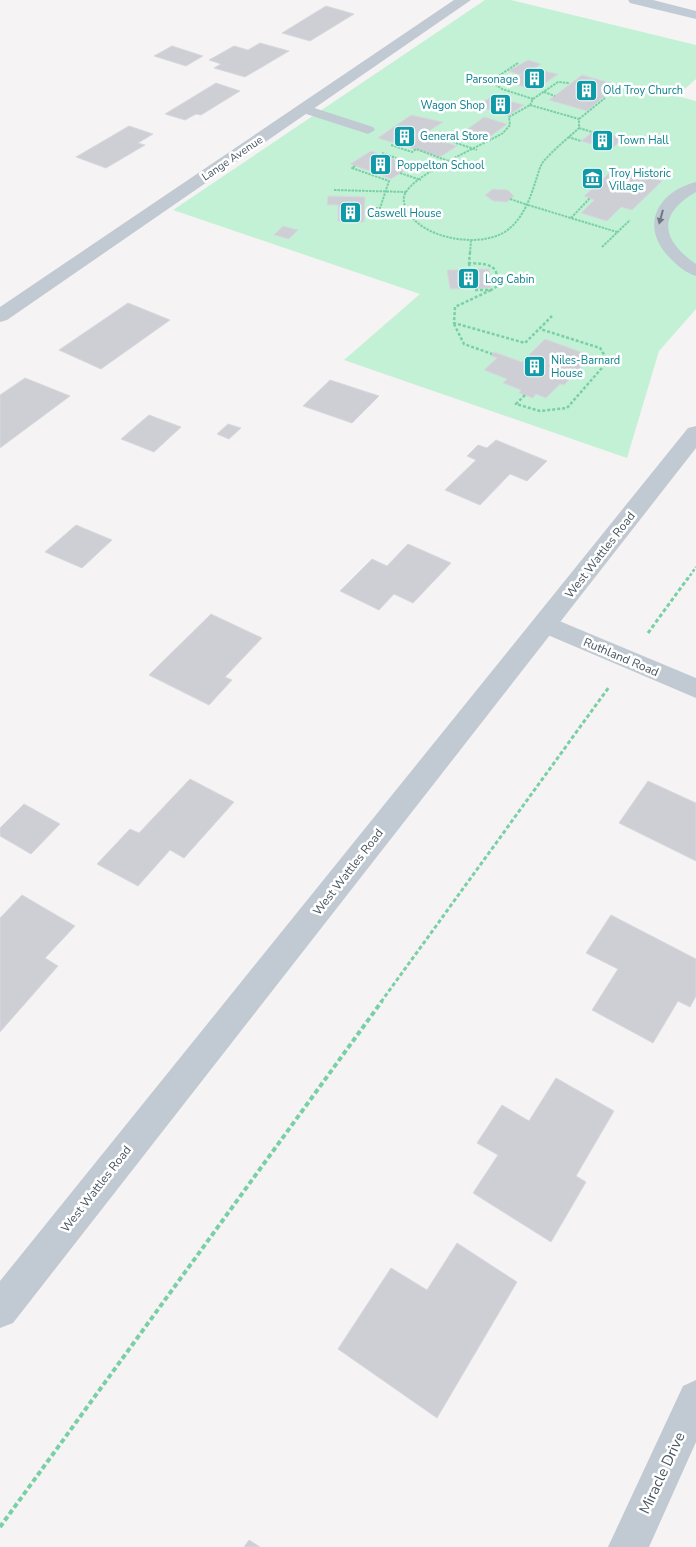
<svg xmlns="http://www.w3.org/2000/svg" width="696" height="1547" font-family="'Nunito Sans',sans-serif">
  <rect width="100%" height="100%" fill="#f5f3f3"/>
  <!-- green -->
  <path fill="#c3f1d5" d="M485 0H511L696 45V79L677 96 696 101V309L659 351 627 458 344 360 420 294 173 210Z"/>
  <!-- building -->
  <path fill="#cdcfd5" stroke="#d7d9de" d="M326 6 354 14 310 41 282 33Z
    M260 43 289 51 245 77 214 68 221 64 209 60 234 46 248 50Z
    M172 46 203 56 186 66 154 56Z
    M528 60 541 64 534 69 558 74 536 90 510 83 521 75 508 71Z
    M582 75 618 85 587 111 549 100Z
    M216 83 240 91 201 115 196 114 185 120 165 114Z
    M492 96 524 105 508 116 478 106Z
    M411 115 443 122 423 135 457 146 440 157 378 138Z
    M484 117 507 124 487 139 465 131Z
    M129 126 153 134 138 143 145 145 106 168 76 157Z
    M595 130 623 138 611 150 581 141Z
    M371 151 412 166 391 179 350 164Z
    M616 167 662 181 632 210 621 207 607 221 581 213 594 200 584 196Z
    M493 189 508 190 514 196 507 202 493 201 485 195Z
    M328 196 365 197 364 222 338 221V205H327Z
    M283 226 298 230 289 239 274 235Z
    M489 269 491 288 450 289 447 270Z
    M128 303 170 320 101 369 59 350Z
    M545 339 592 356 564 385 560 384 546 398 536 394 533 398 519 393 521 390 503 383 507 379 484 370 497 358 491 356 494 352 522 362Z
    M25 378 70 396 0 448V395Z
    M330 380 379 396 352 423 303 406Z
    M149 415 181 427 154 452 121 439Z
    M228 424 241 428 229 439 217 434Z
    M496 440 547 461 527 481 510 474 480 505 445 490 476 460 467 456 478 445 487 448Z
    M76 525 112 540 82 568 45 552Z
    M408 544 451 563 413 603 394 594 379 610 340 591 372 559 387 566Z
    M211 614 262 638 225 677 232 680 209 705 149 675Z
    M190 779 234 802 184 858 170 850 138 886 97 864 130 829 139 833Z
    M648 781 696 803V861L619 823Z
    M24 804 60 824 31 854 0 836V828Z
    M22 895 75 926 45 958 58 966 0 1032V918Z
    M611 915 696 959V996L690 1007 678 1001 653 1043 592 1010 618 969 586 953Z
    M556 1078 614 1111 576 1176 586 1182 551 1242 473 1193 498 1155 477 1143 502 1105 529 1121Z
    M457 1243 517 1282 437 1418 338 1349 391 1268 427 1290Z
    M249 1540 260 1547H244Z"/>
  <g fill="none" stroke-linecap="round" stroke-linejoin="round">
    <!-- path-far3 -->
    <path stroke="#7ad0a6" stroke-width="2" stroke-dasharray="2.5 1" stroke-linecap="butt" d="M518 63 497 77 493 83 502 89 533 99 530 105
      M544 92 555 96
      M533 99 558 82 569 83
      M530 105 579 119V128C567 139 553 150 543 162 540 166 538 174 536 180 530 199 522 222 503 233 476 248 421 238 407 210 404 205 402 198 406 192 418 172 481 146 503 133L510 125 509 117Z
      M579 119 605 98
      M579 128 592 132
      M426 133 477 150
      M568 137 581 141
      M391 145 412 152 416 149 451 162
      M382 153 433 171
      M355 166 352 168 389 181 380 208H370
      M400 173 421 180
      M334 190 406 192
      M510 199 528 205
      M528 205 617 232
      M571 218 590 198
      M602 247 630 220
      M470 253 471 241"/>
    <!-- path-far2 -->
    <path stroke="#7ad0a6" stroke-width="2.5" stroke-dasharray="3 2" stroke-linecap="butt" d="M470 252 469 263C488 264 501 264 496 287L491 290H473
      M469 263 470 269
      M491 290 455 307 454 323 525 343 552 316
      M454 324 464 344 492 354
      M525 395 516 404 540 411 567 408 608 361 600 348 540 329
      M687 580 696 567"/>
    <!-- path-far1 -->
    <path stroke="#7ad0a6" stroke-width="3" stroke-dasharray="4 2.5" stroke-linecap="butt" d="M648 633 688 578
      M381 1002 609 687"/>
    <!-- path -->
    <path stroke="#7ad0a6" stroke-width="4" stroke-dasharray="5 3" stroke-linecap="butt" d="M0 1527 382 1001"/>
    <!-- service -->
    <path fill="#c1cad2" fill-rule="evenodd" d="M305 105 373 127 375 130 368 134 300 112 298 109 300 106Z
      M696 182V192C657 214 661 240 696 264V276C686 273 678 266 671 259 639 228 656 192 696 182Z"/>
    <!-- minor -->
    <path fill="#c1cad2" fill-rule="evenodd" d="M454 0H471L7 320 0 322V307Z
      M545 615 696 678V698L536 630 533 624 536 618Z
      M696 1380V1442L649 1547H608L683 1386Z"/>
    <!-- tertiary -->
    <path fill="#c1cad2" fill-rule="evenodd" d="M696 426V448L13 1323 0 1328V1281L688 428Z"/>
    <!-- secondary -->
    <path fill="#c1cbd6" fill-rule="evenodd" d="M628 0H653L696 11V19L630 3Z"/>
  </g>
  <!-- one-way arrows -->
  <defs><path id="oneway-solid" d="M-6-.8H1V-3.2L6.5 0L1 3.2V.8H-6Z" transform="scale(1.25)"/></defs>
  <use fill="#6e7983" href="#oneway-solid" transform="translate(661 217) rotate(105)"/>
  <!-- icons -->
  <defs>
    <symbol id="building-square" viewBox="-11 -11 22 22"><rect x="-9" y="-9" width="18" height="18" rx="4" fill="#0f9aa8" stroke="#fff"/><path d="M-4-6H4V6H1V3H-1V6H-4ZM-2.5-4.3h1.7v1.8h-1.7ZM.8-4.3h1.7v1.8H.8ZM-2.5-1h1.7V.8h-1.7ZM.8-1h1.7V.8H.8Z" fill="#fff"/></symbol>
    <symbol id="museum-square" viewBox="-11 -11 22 22"><rect x="-9" y="-9" width="18" height="18" rx="4" fill="#0f9aa8" stroke="#fff"/><path d="M0-6L6-3V-2H-6V-3ZM-5-1h2V3h-2ZM-1-1h2V3h-2ZM3-1h2V3H3ZM-6 4H6V6H-6Z" fill="#fff"/></symbol>
  </defs>
  <g fill-rule="evenodd">
    <use href="#building-square" x="522" y="66" width="25" height="25"/>
    <use href="#building-square" x="574" y="78" width="25" height="25"/>
    <use href="#building-square" x="488" y="92" width="25" height="25"/>
    <use href="#building-square" x="392" y="124" width="25" height="25"/>
    <use href="#building-square" x="590" y="128" width="25" height="25"/>
    <use href="#building-square" x="368" y="152" width="25" height="25"/>
    <use href="#museum-square" x="580" y="166" width="25" height="25"/>
    <use href="#building-square" x="338" y="200" width="25" height="25"/>
    <use href="#building-square" x="456" y="266" width="25" height="25"/>
    <use href="#building-square" x="522" y="354" width="25" height="25"/>
  </g>
  <g text-anchor="middle" stroke-width="5" stroke-linejoin="round" paint-order="stroke">
    <!-- far-culture labels -->
    <g font-size="11" fill="#0d838f" stroke="#fff" text-anchor="start">
      <text x="518" y="83" text-anchor="end">Parsonage</text>
      <text x="603" y="94">Old Troy Church</text>
      <text x="485" y="109" text-anchor="end">Wagon Shop</text>
      <text x="420" y="140">General Store</text>
      <text x="618" y="144">Town Hall</text>
      <text x="397" y="169">Poppelton School</text>
      <text x="609" y="177">Troy Historic<tspan x="609" dy="13">Village</tspan></text>
      <text x="367" y="217">Caswell House</text>
      <text x="485" y="283">Log Cabin</text>
      <text x="551" y="364">Niles-Barnard<tspan x="551" dy="13">House</tspan></text>
    </g>
    <!-- far-street labels -->
    <g font-size="11" fill="#4a5661" stroke="#fff">
      <text transform="translate(232 158) rotate(-34)" y="4">Lange Avenue</text>
    </g>
    <!-- street labels -->
    <g font-size="12" fill="#4a5661" stroke="#fff">
      <text transform="translate(600 555) rotate(-52)" y="4">West Wattles Road</text>
      <text transform="translate(621 657) rotate(23)" y="4">Ruthland Road</text>
      <text transform="translate(348 872) rotate(-52)" y="4">West Wattles Road</text>
      <text transform="translate(96 1189) rotate(-52)" y="4">West Wattles Road</text>
    </g>
    <!-- near-street labels -->
    <g font-size="15" fill="#4a5661" stroke="#fff">
      <text transform="translate(662 1473) rotate(-65)" y="5">Miracle Drive</text>
    </g>
  </g>
</svg>
